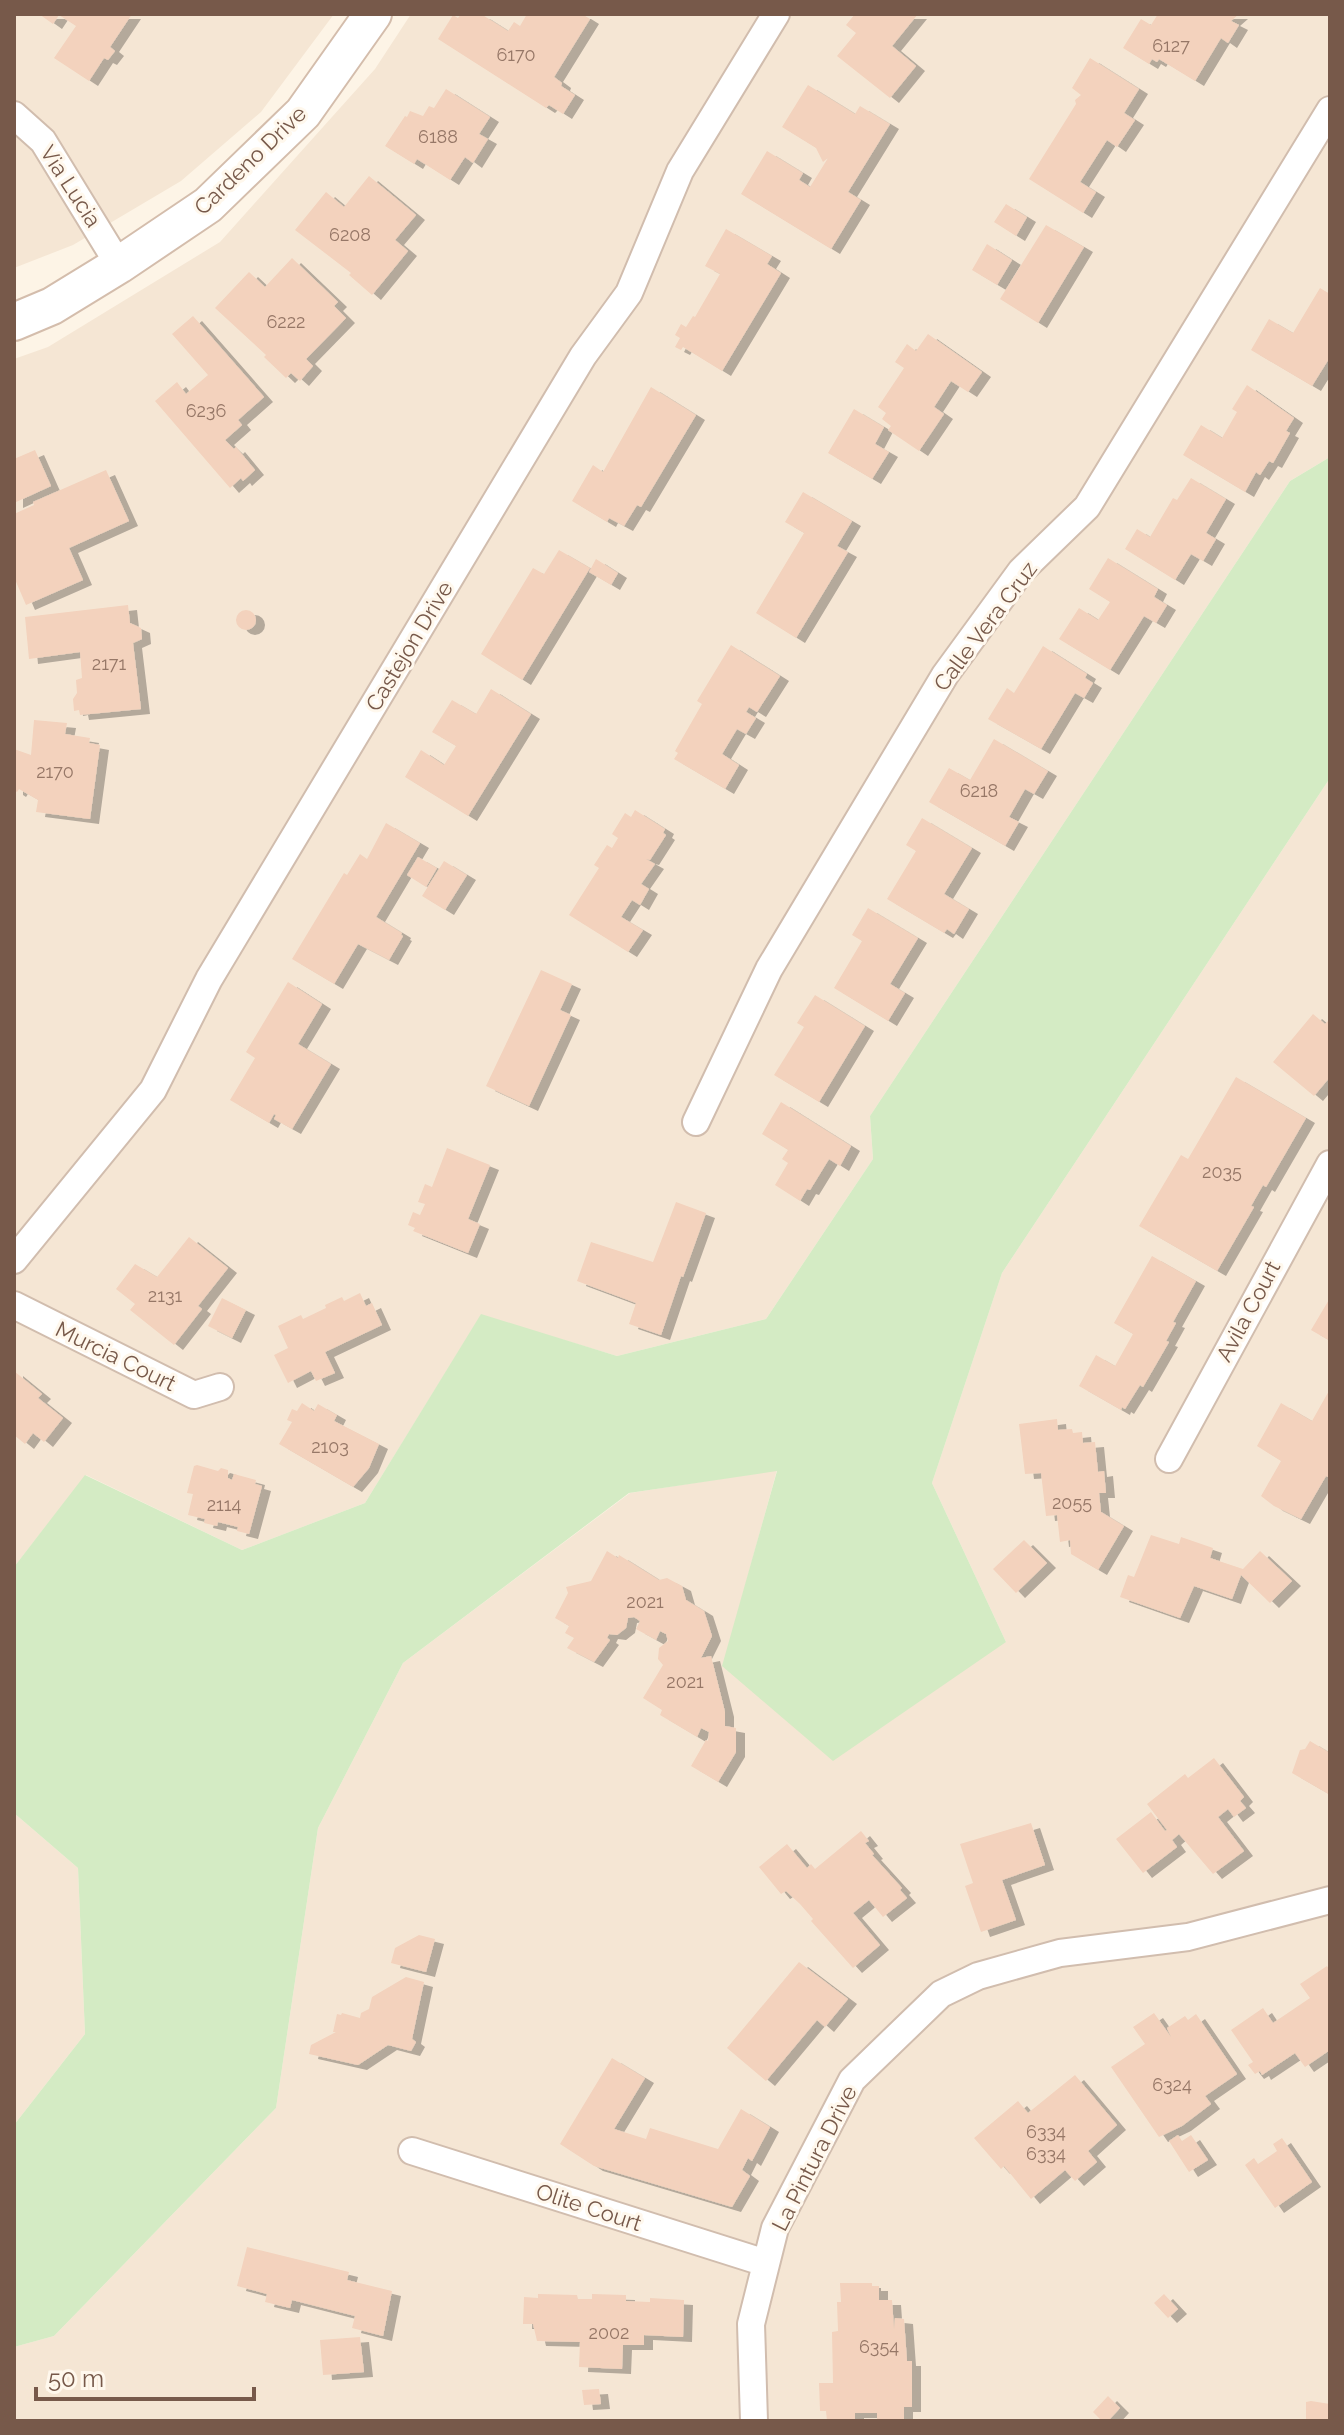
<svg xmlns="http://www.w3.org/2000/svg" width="1344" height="2435" font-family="Raleway,sans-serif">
  <defs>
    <filter id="shadow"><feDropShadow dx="9" dy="5" stdDeviation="0" flood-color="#0004"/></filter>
  </defs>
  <rect width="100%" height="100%" fill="#fdf4e6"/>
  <!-- residential -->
  <path fill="#f5e6d4" d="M14 14H334L261 112 181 181 73 245 14 268Z
    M411 14H1330V457L1290 481 870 1116 873 1159 766 1319 617 1356 481 1315 365 1503 242 1550 86 1475 14 1567V359L48 347 220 242 375 69Z
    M1330 778V2421H14V2347L54 2336 276 2108 318 1828 403 1663 630 1493 777 1470 723 1666 1006 1642 932 1483 1002 1273Z
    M14 1813 78 1868 85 2034 14 2125Z"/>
  <!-- green -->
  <path fill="#d4ebc4" d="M1330 457V778L1002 1273 932 1483 1006 1642 833 1761 722 1666 777 1471 629 1493 403 1663 318 1828 276 2108 54 2336 14 2347V2125L85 2034 78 1868 14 1813V1567L85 1475 242 1550 365 1503 481 1314 617 1356 766 1319 873 1159 870 1116 1290 481Z"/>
  <!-- building -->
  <path fill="#f3d2bd" filter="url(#shadow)" d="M39 14H132L110 47 115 51 108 60 104 58 89 81 54 58 76 26 59 15 53 24Z
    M461 14H481L508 31 514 22 520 26 527 14H582L590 19 554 77 562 83 561 86 575 95 563 114 549 105 546 108 438 39 453 15 458 18Z
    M855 14H918L892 46 916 66 890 98 837 56 856 33 846 25Z
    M1158 14H1239L1231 21 1239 25 1228 43 1221 38 1195 81 1159 59 1157 62 1152 59 1149 64 1123 48 1141 19 1151 25Z
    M1090 58 1139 89 1124 113 1135 120 1117 147 1107 140 1080 182 1096 192 1083 213 1029 179 1076 104 1075 100 1081 95 1072 88Z
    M808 85 855 114 860 106 890 124 848 192 861 200 831 249 741 194 767 151 803 173 799 180 810 187 828 158 823 162 816 148 782 127Z
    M446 89 490 117 479 134 488 139 473 163 465 157 450 180 417 159 414 164 385 146 405 116 407 117 410 111 423 116 429 106 434 108Z
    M369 176 416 215 395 240 408 251 372 295 349 275 351 273 295 230 326 192 344 207Z
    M1006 204 1027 217 1016 236 994 222Z
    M1046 225 1084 247 1038 323 1000 299Z
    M726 229 772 256 767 264 781 273 722 371 683 347 681 350 675 347 680 338 675 335 681 324 686 327 693 316 695 317 720 274 705 266Z
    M987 244 1012 260 997 285 972 270Z
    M292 258 338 302 334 306 346 318 306 359 313 366 300 381 291 373 286 378 264 357 266 355 215 308 249 272 265 287Z
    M1320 288 1330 294V357L1312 386 1251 350 1269 319 1293 333Z
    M193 316 264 397 238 420 242 425 225 440 234 449 236 447 255 470 243 481 241 478 230 488 155 401 177 382 186 394 208 375 172 334Z
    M928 334 982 372 968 392 951 381 934 407 944 414 919 451 888 430 891 426 882 419 886 413 878 407 904 368 895 362 907 344 916 351Z
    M1247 385 1294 418 1286 431 1290 433 1273 463 1269 461 1260 475 1256 472 1245 492 1183 455 1201 425 1222 438 1237 412 1232 409Z
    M651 387 696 415 641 507 637 505 624 526 609 518 607 522 572 501 593 465 603 472Z
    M854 409 884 427 875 444 889 452 872 479 828 453Z
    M35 450 51 486 14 503V459Z
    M106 470 129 521 69 548 83 580 26 605 14 577V514L34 505 33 502Z
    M1191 478 1226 499 1206 533 1216 539 1203 561 1191 554 1175 580 1125 549 1137 529 1150 537 1173 498 1177 500Z
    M803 492 852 521 837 546 848 552 796 638 756 613 804 533 785 522Z
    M559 550 590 568 522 680 481 654 533 568 544 574Z
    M1108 558 1158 589 1154 597 1167 605 1156 623 1144 616 1110 670 1059 639 1079 608 1098 620 1110 602 1089 589Z
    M596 559 618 573 611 585 589 572Z
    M128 605 130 623 141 628 142 639 133 643 141 709 80 715 79 710 74 711 73 699 77 693 76 680 82 678 80 652 29 659 25 617Z
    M236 620a10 10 0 1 1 20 0a10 10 0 1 1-20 0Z
    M731 645 780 676 757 712 749 707 746 712 756 718 746 734 737 729 722 754 739 765 725 789 674 759 678 753 675 751 702 704 697 701Z
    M1043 646 1087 674 1085 678 1093 683 1084 698 1075 693 1041 749 988 719 1007 688 1014 693Z
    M491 689 531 714 468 816 405 777 421 750 444 765 456 746 432 732 452 700 476 714Z
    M34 720 67 723 65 734 90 738 89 743 100 745 90 819 36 812 38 800 19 789 17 792 14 790V749L31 755Z
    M994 739 1048 771 1034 794 1025 789 1009 817 1019 822 1005 846 929 802 949 768 970 780Z
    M635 810 665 829 663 833 666 835 650 860 646 859 655 864 641 884 649 889 640 905 632 900 621 917 643 930 628 952 569 915 599 868 594 865 607 845 612 848 618 838 612 834 625 813 631 817Z
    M922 818 972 848 944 894 969 909 954 934 947 929 944 933 887 899 916 851 906 845Z
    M386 823 420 843 376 917 402 933 401 935 403 936 389 960 358 944 334 984 292 959 344 873 347 875 360 854 367 859Z
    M418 857 437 868 426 887 407 875Z
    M444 861 467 875 445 910 422 896Z
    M868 908 918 938 890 984 905 993 888 1021 834 988 862 941 852 935Z
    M541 970 572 984 560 1010 571 1015 529 1106 486 1086Z
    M288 982 322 1004 298 1044 331 1064 292 1129 274 1119 276 1115 274 1114 269 1123 230 1100 255 1058 246 1052Z
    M815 995 865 1026 819 1102 774 1075 804 1027 797 1023Z
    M1313 1014 1325 1024 1330 1019V1077L1314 1096 1273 1062Z
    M1236 1077 1306 1118 1266 1187 1263 1185 1251 1206 1254 1207 1217 1271 1139 1226 1181 1155 1188 1159Z
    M781 1102 851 1146 840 1166 829 1159 810 1190 807 1189 800 1201 775 1185 788 1163 782 1159 788 1150 762 1134Z
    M447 1148 490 1165 468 1219 480 1224 468 1253 413 1231 415 1228 408 1225 413 1212 420 1215 425 1204 418 1202 425 1184 432 1187Z
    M676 1202 706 1213 683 1277 681 1276 661 1335 629 1324 636 1303 577 1281 591 1242 653 1262Z
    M189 1237 228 1268 198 1306 202 1309 174 1345 130 1310 135 1304 116 1289 135 1264 157 1277Z
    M1152 1256 1196 1281 1173 1322 1176 1323 1166 1341 1169 1342 1143 1387 1140 1385 1125 1409 1122 1407 1121 1410 1079 1386 1096 1355 1115 1366 1133 1334 1114 1323Z
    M360 1293 366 1306 372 1303 382 1325 325 1352 335 1373 316 1381 311 1371 288 1383 274 1355 288 1348 278 1326 301 1315 303 1319 326 1308 325 1305 342 1297 344 1301Z
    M222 1298 246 1310 232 1338 208 1326Z
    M1330 1298V1341L1311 1330Z
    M14 1371 42 1394 38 1398 63 1418 44 1442 33 1433 25 1444 14 1435Z
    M1330 1389V1478L1326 1476 1301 1519 1274 1506 1261 1496 1281 1461 1257 1446 1281 1403 1312 1421Z
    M302 1403 314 1411 318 1404 337 1415 334 1421 379 1444 369 1468 353 1487 279 1444 292 1422 287 1420 292 1409 297 1411Z
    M1057 1419 1058 1430 1072 1429 1073 1433 1082 1432 1083 1443 1095 1442 1098 1472 1104 1471 1106 1493H1099L1101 1512 1124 1526 1098 1570 1071 1554 1070 1540 1060 1542 1057 1515 1046 1516 1041 1473 1025 1474 1019 1424Z
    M197 1465 218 1471 221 1468 228 1470V1478L232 1480 234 1474 256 1480 255 1484 262 1486 249 1534 237 1531 238 1527 218 1522 217 1526 204 1523 205 1519 188 1515 193 1494 187 1493 194 1466Z
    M1151 1535 1179 1544 1181 1537 1213 1548 1210 1558 1243 1569 1260 1551 1292 1581 1270 1603 1241 1575 1232 1599 1194 1586 1180 1618 1120 1597 1128 1575 1134 1577Z
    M1024 1540 1047 1563 1016 1593 993 1569Z
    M607 1551 618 1558 619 1555 659 1580 667 1578 682 1586 686 1600 704 1611 712 1636 701 1658 711 1656 725 1712V1726L736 1728V1752L718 1782 691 1766 706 1740 708 1741 709 1732 701 1728 697 1737 660 1715 662 1710 643 1698 663 1665 658 1659 659 1648 668 1641 666 1634 660 1631 656 1640 636 1629 640 1621 634 1617 628 1618 626 1628 617 1635 609 1634 607 1638 610 1640 594 1662 567 1648 574 1638 565 1633 569 1626 555 1618 568 1593 566 1587 591 1581Z
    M1310 1741 1330 1753V1795L1292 1773 1300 1750 1305 1749Z
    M1214 1758 1244 1797 1240 1801 1246 1808 1234 1817 1228 1809 1218 1817 1244 1851 1213 1874 1179 1834 1172 1840 1177 1847 1143 1873 1116 1839 1151 1812 1165 1831 1167 1830 1147 1804 1185 1774 1188 1778Z
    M1031 1823 1045 1865 1002 1880 1016 1920 981 1932 965 1886 973 1883 960 1844Z
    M861 1831 869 1841 865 1843 874 1854 872 1855 902 1888 900 1890 907 1898 883 1917 869 1900 853 1913 880 1945 853 1968 811 1921 813 1919 800 1904 786 1891 781 1894 759 1867 787 1844 807 1868 811 1864 815 1869Z
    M419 1935 435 1939 426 1972 391 1963 395 1948Z
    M799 1962 848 1999 825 2027 817 2020 766 2081 727 2048Z
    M1327 1966 1330 1971V2050L1305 2067 1295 2053 1262 2075 1260 2071 1255 2074 1248 2065 1253 2062 1231 2030 1263 2008 1273 2023 1310 1998 1300 1984Z
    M406 1977 424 1982 412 2039 416 2042 411 2051 388 2045 358 2065 309 2054 311 2045 336 2032H333L337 2014 341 2015 342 2013 360 2018 361 2013 369 2009 372 1997Z
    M1154 2013 1171 2037 1167 2028 1185 2016 1188 2020 1196 2014 1237 2074 1205 2096 1211 2104 1182 2126 1159 2137 1111 2067 1145 2044 1133 2027Z
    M612 2058 645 2078 614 2129 646 2139 650 2128 718 2149 741 2109 770 2127 752 2161 748 2158 742 2170 750 2176 732 2207 594 2166 560 2144Z
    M1075 2075 1117 2125 1088 2151 1097 2162 1075 2181 1065 2170 1031 2199 1004 2166 1001 2169 974 2138 1018 2101 1028 2113Z
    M1178 2135 1182 2141 1191 2135 1208 2160 1189 2172 1169 2141Z
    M1282 2138 1312 2182 1275 2208 1245 2165 1254 2158 1258 2164 1277 2151 1273 2144Z
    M247 2247 349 2272 347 2280 392 2291 383 2336 352 2328 355 2316 292 2300 290 2308 265 2302 267 2294 237 2286Z
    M840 2283H872V2286H879V2300H892L894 2329 895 2318 904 2319 907 2361H912V2407H904V2421H877V2413H855V2421H827L826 2411H820L819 2383H833L832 2332 838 2331 837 2302H841Z
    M538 2294 577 2295 578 2299H592V2294L626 2295V2301L650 2302V2298L684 2300 683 2337 644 2335V2345H623L622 2369 579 2367 580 2342 537 2341 533 2324H523L524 2297 538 2298Z
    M1164 2294 1178 2309 1168 2318 1154 2303Z
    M360 2337 364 2372 323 2375 320 2340Z
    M599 2389 601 2404 584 2405 582 2390Z
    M1108 2396 1120 2408 1108 2421H1102L1093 2412Z
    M1311 2401 1330 2404V2421H1306V2402Z"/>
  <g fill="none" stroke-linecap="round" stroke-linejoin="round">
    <defs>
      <path id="street" d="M14 115 43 141 119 265
        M696 1122 769 969 945 675 1021 571 1087 507 1330 110
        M14 1260 153 1090 209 979 583 356 629 293 680 171 776 14
        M14 1305 194 1395 220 1387
        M1169 1459 1330 1164
        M412 2151 766 2263
        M754 2421 751 2324 775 2228 852 2080 941 1994 978 1976 1060 1953 1188 1937 1330 1900"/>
      <path id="secondary" d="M14 322 52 306 119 265 208 205 303 113 373 14"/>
    </defs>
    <!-- street casing -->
    <use href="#street" stroke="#d1bdae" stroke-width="30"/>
    <!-- secondary casing -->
    <use href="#secondary" stroke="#d4bdac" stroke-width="40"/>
    <!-- street -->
    <use href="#street" stroke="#fff" stroke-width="26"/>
    <!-- secondary -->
    <use href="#secondary" stroke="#fff" stroke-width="36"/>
  </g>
  <g text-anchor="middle" stroke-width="6" stroke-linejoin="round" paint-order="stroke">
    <!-- number labels -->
    <g font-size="18" fill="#967767">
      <text x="1171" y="52">6127</text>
      <text x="516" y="61">6170</text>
      <text x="438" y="143">6188</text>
      <text x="350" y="241">6208</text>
      <text x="286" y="328">6222</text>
      <text x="206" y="417">6236</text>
      <text x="109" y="670">2171</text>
      <text x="55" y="778">2170</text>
      <text x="979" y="797">6218</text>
      <text x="1222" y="1178">2035</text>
      <text x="165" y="1302">2131</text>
      <text x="330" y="1453">2103</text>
      <text x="1072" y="1509">2055</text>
      <text x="224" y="1511">2114</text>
      <text x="645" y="1608">2021</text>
      <text x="685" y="1688">2021</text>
      <text x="1172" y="2091">6324</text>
      <text x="1046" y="2138">6334</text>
      <text x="1046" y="2160">6334</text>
      <text x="609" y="2339">2002</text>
      <text x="879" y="2353">6354</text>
    </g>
    <!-- street labels -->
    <g font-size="22" fill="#77594a" stroke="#fff8ed">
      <text transform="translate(250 160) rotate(-44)" y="8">Cardeno Drive</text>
      <text transform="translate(71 186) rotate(57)" y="8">Via Lucia</text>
      <text transform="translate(985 626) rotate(-53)" y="8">Calle Vera Cruz</text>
      <text transform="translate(409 646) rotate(-59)" y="8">Castejon Drive</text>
      <text transform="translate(1248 1311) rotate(-62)" y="8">Avila Court</text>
      <text transform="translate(116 1356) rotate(26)" y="8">Murcia Court</text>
      <text transform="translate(814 2158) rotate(-63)" y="8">La Pintura Drive</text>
      <text transform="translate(589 2207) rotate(18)" y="8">Olite Court</text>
    </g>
  </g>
  <!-- border -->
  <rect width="1344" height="2435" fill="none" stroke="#77594a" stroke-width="32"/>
  <!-- scale -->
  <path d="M36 2387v12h218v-12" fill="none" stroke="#77594a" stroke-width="4"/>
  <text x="48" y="2387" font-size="24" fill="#77594a" stroke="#fff8ed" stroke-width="6" paint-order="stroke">50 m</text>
</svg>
